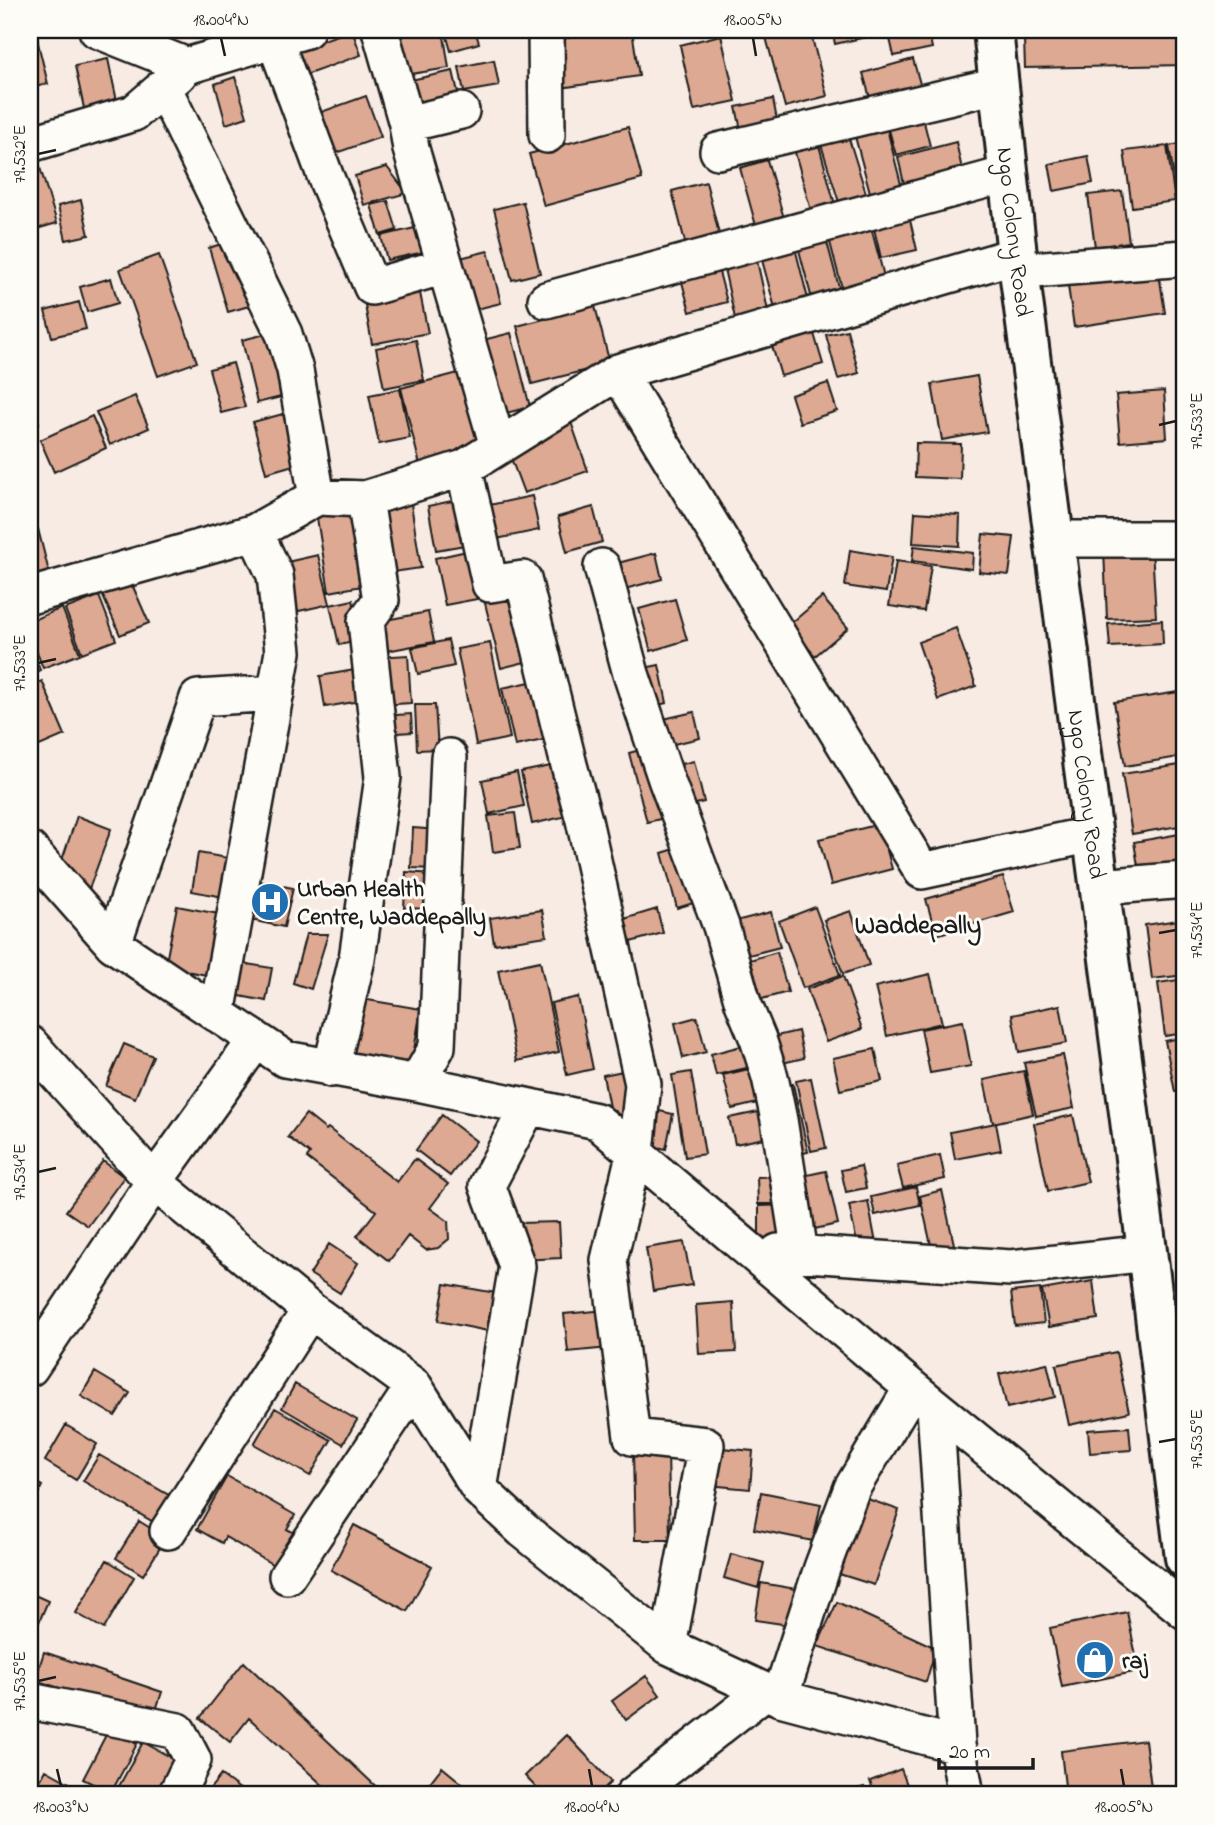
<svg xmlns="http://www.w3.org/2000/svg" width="1215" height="1825" font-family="'Indie Flower',sans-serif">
  <rect width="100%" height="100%" fill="#f7ebe3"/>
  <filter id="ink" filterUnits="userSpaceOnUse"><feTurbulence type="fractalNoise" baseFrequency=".0143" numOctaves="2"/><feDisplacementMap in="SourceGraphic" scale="14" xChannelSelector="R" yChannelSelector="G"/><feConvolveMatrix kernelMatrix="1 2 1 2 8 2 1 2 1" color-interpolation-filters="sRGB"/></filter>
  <g filter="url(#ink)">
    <!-- building -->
    <path fill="#dda992" stroke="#1c1c1c" stroke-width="2" d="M352 30 361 55 292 80 283 54Z
      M430 30H443L449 68 398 76 392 36Z
      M445 30H475L479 43 451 51Z
      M619 30H632L639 76 554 89 547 41Z
      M764 30H810L827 96 785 107Z
      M832 30H864L866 37 835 44Z
      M888 30H928L932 48 894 56Z
      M721 35 736 101 694 110 680 45Z
      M1185 35V65L1025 68 1024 39Z
      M37 39 48 84 30 88V41Z
      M108 59 118 106 85 113 75 66Z
      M913 59 922 91 872 105 863 73Z
      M494 60 499 86 464 92 459 67Z
      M453 71 461 105 413 115 406 81Z
      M235 77 247 117 226 124 215 84Z
      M366 96 381 137 325 157 310 116Z
      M773 99 779 131 743 139 736 107Z
      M921 110 930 146 896 155 886 119Z
      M885 121 903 192 872 200 853 129Z
      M628 127 642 179 544 206 529 154Z
      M846 129 869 203 842 212 819 138Z
      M817 138 837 212 813 218 793 145Z
      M956 142 965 183 907 197 898 157Z
      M1185 143V183L1175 184 1169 146Z
      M1167 146 1175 201 1132 207 1124 151Z
      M1088 156 1093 183 1054 191 1049 164Z
      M767 160 786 225 758 233 740 168Z
      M38 161 57 223 30 231V164Z
      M387 167 407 193 364 205 355 176Z
      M706 182 721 242 687 250 672 191Z
      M1122 191 1129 242 1095 247 1088 195Z
      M81 200 89 235 66 240 58 206Z
      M388 201 397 230 380 235 371 205Z
      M523 202 540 273 512 280 494 209Z
      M907 207 917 250 881 258 871 216Z
      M868 216 886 284 844 296 826 227Z
      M419 227 424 252 387 260 381 236Z
      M823 227 841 295 813 303 795 235Z
      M792 236 809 303 776 312 758 245Z
      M230 241 249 306 228 312 209 248Z
      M754 247 769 315 736 323 721 255Z
      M488 251 501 303 464 312 452 260Z
      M159 255 197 362 158 376 120 269Z
      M715 257 727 302 690 312 678 267Z
      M1159 273 1165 313 1074 327 1068 286Z
      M111 278 118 303 87 312 80 287Z
      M418 283 428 333 372 344 363 294Z
      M79 302 86 329 52 337 45 311Z
      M595 306 610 364 532 384 517 326Z
      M812 327 823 364 781 376 770 339Z
      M847 330 859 373 838 379 826 335Z
      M274 332 289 395 257 403 242 340Z
      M511 333 530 407 494 416 475 342Z
      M416 340 424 380 384 388 376 348Z
      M233 363 245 407 221 413 209 369Z
      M466 371 486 448 420 465 401 388Z
      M977 376 987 432 942 440 932 384Z
      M828 383 837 411 800 423 791 395Z
      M400 389 410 438 379 444 369 395Z
      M1164 391 1167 438 1120 442 1116 395Z
      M135 396 149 428 110 445 96 412Z
      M30 399 39 423 30 427Z
      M283 414 297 464 266 473 253 422Z
      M92 416 106 448 54 472 40 440Z
      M571 422 588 471 524 493 506 445Z
      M916 443 961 444 960 479 915 477Z
      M532 496 539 530 482 542 475 508Z
      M457 500 465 545 436 550 428 506Z
      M359 504 373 584 329 592 316 512Z
      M411 504 421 568 379 574 369 511Z
      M593 507 602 542 567 552 558 517Z
      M915 512 960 515 959 546 913 543Z
      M38 529 51 580 30 586V531Z
      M983 534 1014 537 1009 575 979 572Z
      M914 546 973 553 972 569 912 561Z
      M1152 548 1156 617 1107 619 1104 550Z
      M850 550 892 557 886 592 845 586Z
      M467 551 477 599 445 605 435 558Z
      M656 553 662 579 621 590 614 564Z
      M318 555 330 604 290 613 278 564Z
      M896 561 931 566 924 611 889 606Z
      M131 582 149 623 120 635 102 594Z
      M509 585 529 661 501 668 482 591Z
      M99 596 116 640 82 653 65 609Z
      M822 597 848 628 815 656 789 625Z
      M675 599 687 640 651 651 639 609Z
      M353 600 362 640 339 645 330 605Z
      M62 608 80 654 43 668 30 634V621Z
      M428 612 434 642 381 652 375 622Z
      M1162 620 1163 644 1110 647 1108 624Z
      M956 628 976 686 938 700 918 642Z
      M448 640 454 666 418 674 412 648Z
      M490 643 510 738 476 745 457 649Z
      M30 645 40 670 30 675Z
      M408 655 411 703 380 705 377 657Z
      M659 665 667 703 648 707 640 669Z
      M366 668 371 699 325 707 320 676Z
      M42 681 65 735 30 750V686Z
      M535 681 548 739 515 746 502 688Z
      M1185 691V756L1125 766 1114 702Z
      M415 705H435L438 749 417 750Z
      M694 712 700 738 665 746 659 720Z
      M411 714 412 732 382 734 380 716Z
      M651 747 669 817 647 822 629 753Z
      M694 761 704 802 680 808 670 767Z
      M556 765 567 816 532 824 521 772Z
      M1180 765 1185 798V825L1132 834 1122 774Z
      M517 772 524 806 489 814 482 780Z
      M515 813 520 848 493 852 488 816Z
      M77 816 111 829 89 889 61 863Z
      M880 824 892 869 831 885 819 839Z
      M413 828 438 830 435 869 411 868Z
      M1185 833V871L1140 878 1134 842Z
      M685 846 700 901 677 908 662 853Z
      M198 853 240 860 234 899 192 891Z
      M406 872 433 874 430 909 404 908Z
      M1003 877 1014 912 936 935 926 899Z
      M258 881 293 888 284 927 250 920Z
      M177 906 219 914 207 975 165 967Z
      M815 907 840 975 803 988 779 921Z
      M657 909 663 933 627 943 621 920Z
      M542 910 547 936 494 944 490 918Z
      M851 911 869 965 843 974 824 920Z
      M771 912 780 947 737 958 728 923Z
      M1185 919V975L1152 979 1145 925Z
      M306 934H328L311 989 293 983Z
      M777 952 788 992 747 1003 736 964Z
      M540 961 559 1052 517 1061 498 970Z
      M234 962 272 968 266 1001 229 994Z
      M930 974 942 1023 887 1036 875 987Z
      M843 976 862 1029 826 1042 807 989Z
      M1185 979V1033L1165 1036 1158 983Z
      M350 997 421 1009 411 1068 341 1057Z
      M578 997 593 1069 567 1075 551 1003Z
      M1060 1005 1067 1043 1019 1052 1012 1015Z
      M697 1017 706 1052 683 1058 675 1023Z
      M963 1021 971 1066 930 1073 921 1029Z
      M798 1031 804 1058 769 1066 763 1039Z
      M1185 1037V1091L1175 1092 1165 1041Z
      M124 1044 153 1056 135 1098 106 1086Z
      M745 1045 751 1067 716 1075 711 1054Z
      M875 1049 882 1081 840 1090 833 1058Z
      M1063 1055 1074 1108 1036 1116 1024 1063Z
      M762 1066 770 1100 732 1109 723 1075Z
      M628 1070 637 1120 612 1124 603 1075Z
      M1024 1071 1033 1114 993 1123 984 1080Z
      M691 1072 705 1154 685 1157 672 1075Z
      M811 1078 826 1148 811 1151 796 1081Z
      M793 1084 808 1152 793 1155 778 1087Z
      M646 1108 673 1114 666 1149 639 1143Z
      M768 1110 774 1136 735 1144 729 1118Z
      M306 1114 326 1130 328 1128 397 1182 415 1159 448 1184 430 1208 448 1221 449 1239 438 1248 426 1250 408 1236 389 1261 357 1236 376 1211 307 1158 310 1154 288 1137Z
      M442 1115 476 1141 450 1176 416 1150Z
      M1073 1115 1088 1182 1048 1191 1034 1124Z
      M996 1123 1001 1150 955 1159 950 1132Z
      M1185 1145V1182L1184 1183 1179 1146Z
      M940 1155 945 1179 903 1188 897 1165Z
      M103 1161 124 1177 88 1226 66 1211Z
      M861 1166 866 1188 846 1192 841 1170Z
      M826 1171 838 1224 805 1231 793 1178Z
      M785 1176 786 1204H758L757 1177Z
      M916 1187 920 1205 875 1215 871 1197Z
      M942 1190 955 1249 933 1254 920 1196Z
      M868 1201 877 1249 859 1252 849 1205Z
      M789 1205V1237L759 1238V1206Z
      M559 1222 561 1258 520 1260 519 1223Z
      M684 1242 692 1285 653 1291 646 1248Z
      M329 1244 358 1263 340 1293 310 1274Z
      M1093 1281 1098 1319 1049 1327 1042 1290Z
      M445 1284 496 1293 488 1331 438 1321Z
      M1040 1289 1044 1323 1015 1326 1011 1292Z
      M733 1302 736 1352 699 1354 696 1305Z
      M606 1310 609 1348 568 1352 564 1314Z
      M1116 1352 1129 1412 1069 1425 1056 1365Z
      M1047 1363 1055 1397 1007 1408 999 1374Z
      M95 1372 130 1393 115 1416 81 1396Z
      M295 1384 357 1420 343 1444 282 1408Z
      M275 1408 331 1440 310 1476 254 1444Z
      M66 1425 97 1444 76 1480 45 1461Z
      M1129 1427 1131 1450 1090 1453 1088 1430Z
      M711 1447 753 1451 750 1489 708 1485Z
      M633 1452H668L670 1540H635Z
      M99 1455 172 1497 157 1524 83 1481Z
      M227 1476 295 1515 287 1529 298 1535 279 1568 225 1537 222 1543 197 1529Z
      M30 1479 42 1486 30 1510Z
      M761 1492 821 1504 813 1541 754 1529Z
      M862 1497 899 1510 874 1585 836 1573Z
      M139 1521 166 1538 143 1575 116 1558Z
      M354 1525 432 1566 407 1611 331 1570Z
      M731 1554 764 1563 758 1588 724 1578Z
      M107 1560 134 1577 104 1629 76 1613Z
      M761 1583 808 1591 803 1627 755 1620Z
      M30 1593 48 1601 30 1643Z
      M837 1602 936 1648 926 1682 817 1646Z
      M1127 1612 1139 1671 1062 1687 1050 1628Z
      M44 1652 162 1692 153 1719 35 1680Z
      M244 1662 385 1795H325L328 1790 249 1718 230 1742 200 1718Z
      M646 1676 660 1695 626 1720 612 1701Z
      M109 1729 137 1744 111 1793 83 1779Z
      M567 1735 611 1782 597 1795H543L525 1776Z
      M1145 1740 1152 1795H1066L1061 1751Z
      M143 1742 179 1762 161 1795H125L117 1790Z
      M442 1767 476 1795H420Z
      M901 1769 911 1795H875L870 1781Z
      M46 1770 73 1785 67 1795H32Z
      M221 1775 248 1795H205Z
      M864 1787 867 1795H838Z"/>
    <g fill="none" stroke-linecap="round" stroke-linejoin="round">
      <defs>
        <path id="minor" d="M97 30 187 66 306 30
          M380 30 407 124 411 149 498 446
          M546 30 547 135
          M275 41 326 178 372 287 445 266
          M163 87 284 334 295 370 317 497
          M407 124 461 111
          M30 144 134 113 179 74
          M718 151 998 85
          M1019 271 1185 258
          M546 300 1008 174
          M618 372 922 871 1093 834
          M464 468 490 584 523 579 569 765 584 820 643 1084 637 1142 609 1260 632 1437 706 1445 668 1646
          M1054 539H1185
          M602 567 631 674 666 779 721 926 743 1003 758 1039 770 1077 779 1120 800 1253
          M30 596 255 532 317 497 365 499 464 468 618 372 1017 255
          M30 850 113 944 285 1059 417 1083 597 1121 912 1388 1185 1611
          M1100 887 1185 880
          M113 944 198 698 276 693
          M217 1014 283 652 275 575 255 532
          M30 1044 154 1182 310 1310 414 1386 479 1489 523 1530 668 1646 780 1698 957 1745
          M331 1069 357 959 383 777 366 621 381 600 365 499
          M417 1083 437 1047 449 757
          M778 1252 1011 1268 1148 1253
          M30 1368 154 1182 256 1040
          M935 1407 957 1745 966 1795
          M479 1489 517 1266 487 1185 528 1107
          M168 1531 310 1310
          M287 1576 414 1386
          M780 1698 822 1568 852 1488 912 1388
          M30 1701 178 1731 193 1760 176 1795
          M633 1795 764 1692"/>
        <g id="tertiary">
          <path id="s1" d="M993 30 1017 255 1145 1235 1185 1558"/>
        </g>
      </defs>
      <!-- minor casing -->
      <use href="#minor" stroke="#1c1c1c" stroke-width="40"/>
      <!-- tertiary casing -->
      <use href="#tertiary" stroke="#1c1c1c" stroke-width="44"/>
      <!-- minor -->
      <use href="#minor" stroke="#fdfcf7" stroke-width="35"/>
      <!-- tertiary -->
      <use href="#tertiary" stroke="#fdfcf7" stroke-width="38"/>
    </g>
  </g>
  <!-- ticks -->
  <path fill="none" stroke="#1c1c1c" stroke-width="2.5" d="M221 38 225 56M753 38 756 56M38 154 56 150M1159 425 1176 421M38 663 56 659M1159 933 1176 930M38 1172 56 1168M1159 1442 1176 1439M38 1681 56 1677M57 1769 61 1786M589 1769 592 1786M1121 1769 1124 1786"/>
  <!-- icons -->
  <defs>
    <symbol id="hospital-disc" viewBox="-11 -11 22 22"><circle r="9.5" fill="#1f6fb2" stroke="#fdfcf7"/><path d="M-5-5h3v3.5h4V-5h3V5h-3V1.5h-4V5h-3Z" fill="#fff"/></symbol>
    <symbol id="shop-disc" viewBox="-11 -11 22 22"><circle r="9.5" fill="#1f6fb2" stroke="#fdfcf7"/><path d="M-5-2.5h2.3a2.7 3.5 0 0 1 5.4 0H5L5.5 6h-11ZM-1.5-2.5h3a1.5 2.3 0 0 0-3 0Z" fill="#fff"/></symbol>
  </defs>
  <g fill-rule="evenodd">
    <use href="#hospital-disc" x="248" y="880" width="44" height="44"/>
    <use href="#shop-disc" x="1073" y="1638" width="44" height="44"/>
  </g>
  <g text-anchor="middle" stroke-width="6" stroke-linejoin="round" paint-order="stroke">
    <!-- street labels -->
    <g font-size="24" fill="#1c1c1c" stroke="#fdfcf7">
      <text dy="8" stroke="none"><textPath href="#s1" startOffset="203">Ngo Colony Road</textPath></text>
      <text dy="8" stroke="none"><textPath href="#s1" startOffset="770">Ngo Colony Road</textPath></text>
    </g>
    <!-- poi labels -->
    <g font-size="24" font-weight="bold" fill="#1c1c1c" stroke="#fdfcf7" text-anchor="start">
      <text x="297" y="896">Urban Health<tspan x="297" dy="28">Centre, Waddepally</tspan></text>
      <text x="1122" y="1668">raj</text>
    </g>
    <!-- neighbourhood labels -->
    <g font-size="26" font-weight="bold" fill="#1c1c1c" stroke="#fdfcf7">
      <text x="918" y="933">Waddepally</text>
    </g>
  </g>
  <!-- margin -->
  <rect width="1215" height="1825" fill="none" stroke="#fdfcf7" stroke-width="77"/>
  <!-- scale -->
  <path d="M939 1758v10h94v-10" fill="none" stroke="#1c1c1c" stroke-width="3.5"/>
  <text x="949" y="1758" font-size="21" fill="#1c1c1c" stroke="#fdfcf7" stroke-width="5" paint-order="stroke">20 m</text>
  <rect x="38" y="38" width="1138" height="1748" fill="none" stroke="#1c1c1c" stroke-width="2.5"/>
  <g font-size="18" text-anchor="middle" fill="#1c1c1c">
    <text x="221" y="25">18.004°N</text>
    <text x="753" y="25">18.005°N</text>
    <text transform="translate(19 154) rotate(-90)" y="6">79.532°E</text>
    <text transform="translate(1196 421) rotate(-90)" y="6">79.533°E</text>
    <text transform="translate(19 663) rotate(-90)" y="6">79.533°E</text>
    <text transform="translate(1196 930) rotate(-90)" y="6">79.534°E</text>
    <text transform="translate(19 1172) rotate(-90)" y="6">79.534°E</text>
    <text transform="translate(1196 1439) rotate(-90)" y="6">79.535°E</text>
    <text transform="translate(19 1681) rotate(-90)" y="6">79.535°E</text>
    <text x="61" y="1812">18.003°N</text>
    <text x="592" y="1812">18.004°N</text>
    <text x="1124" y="1812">18.005°N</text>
  </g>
</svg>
